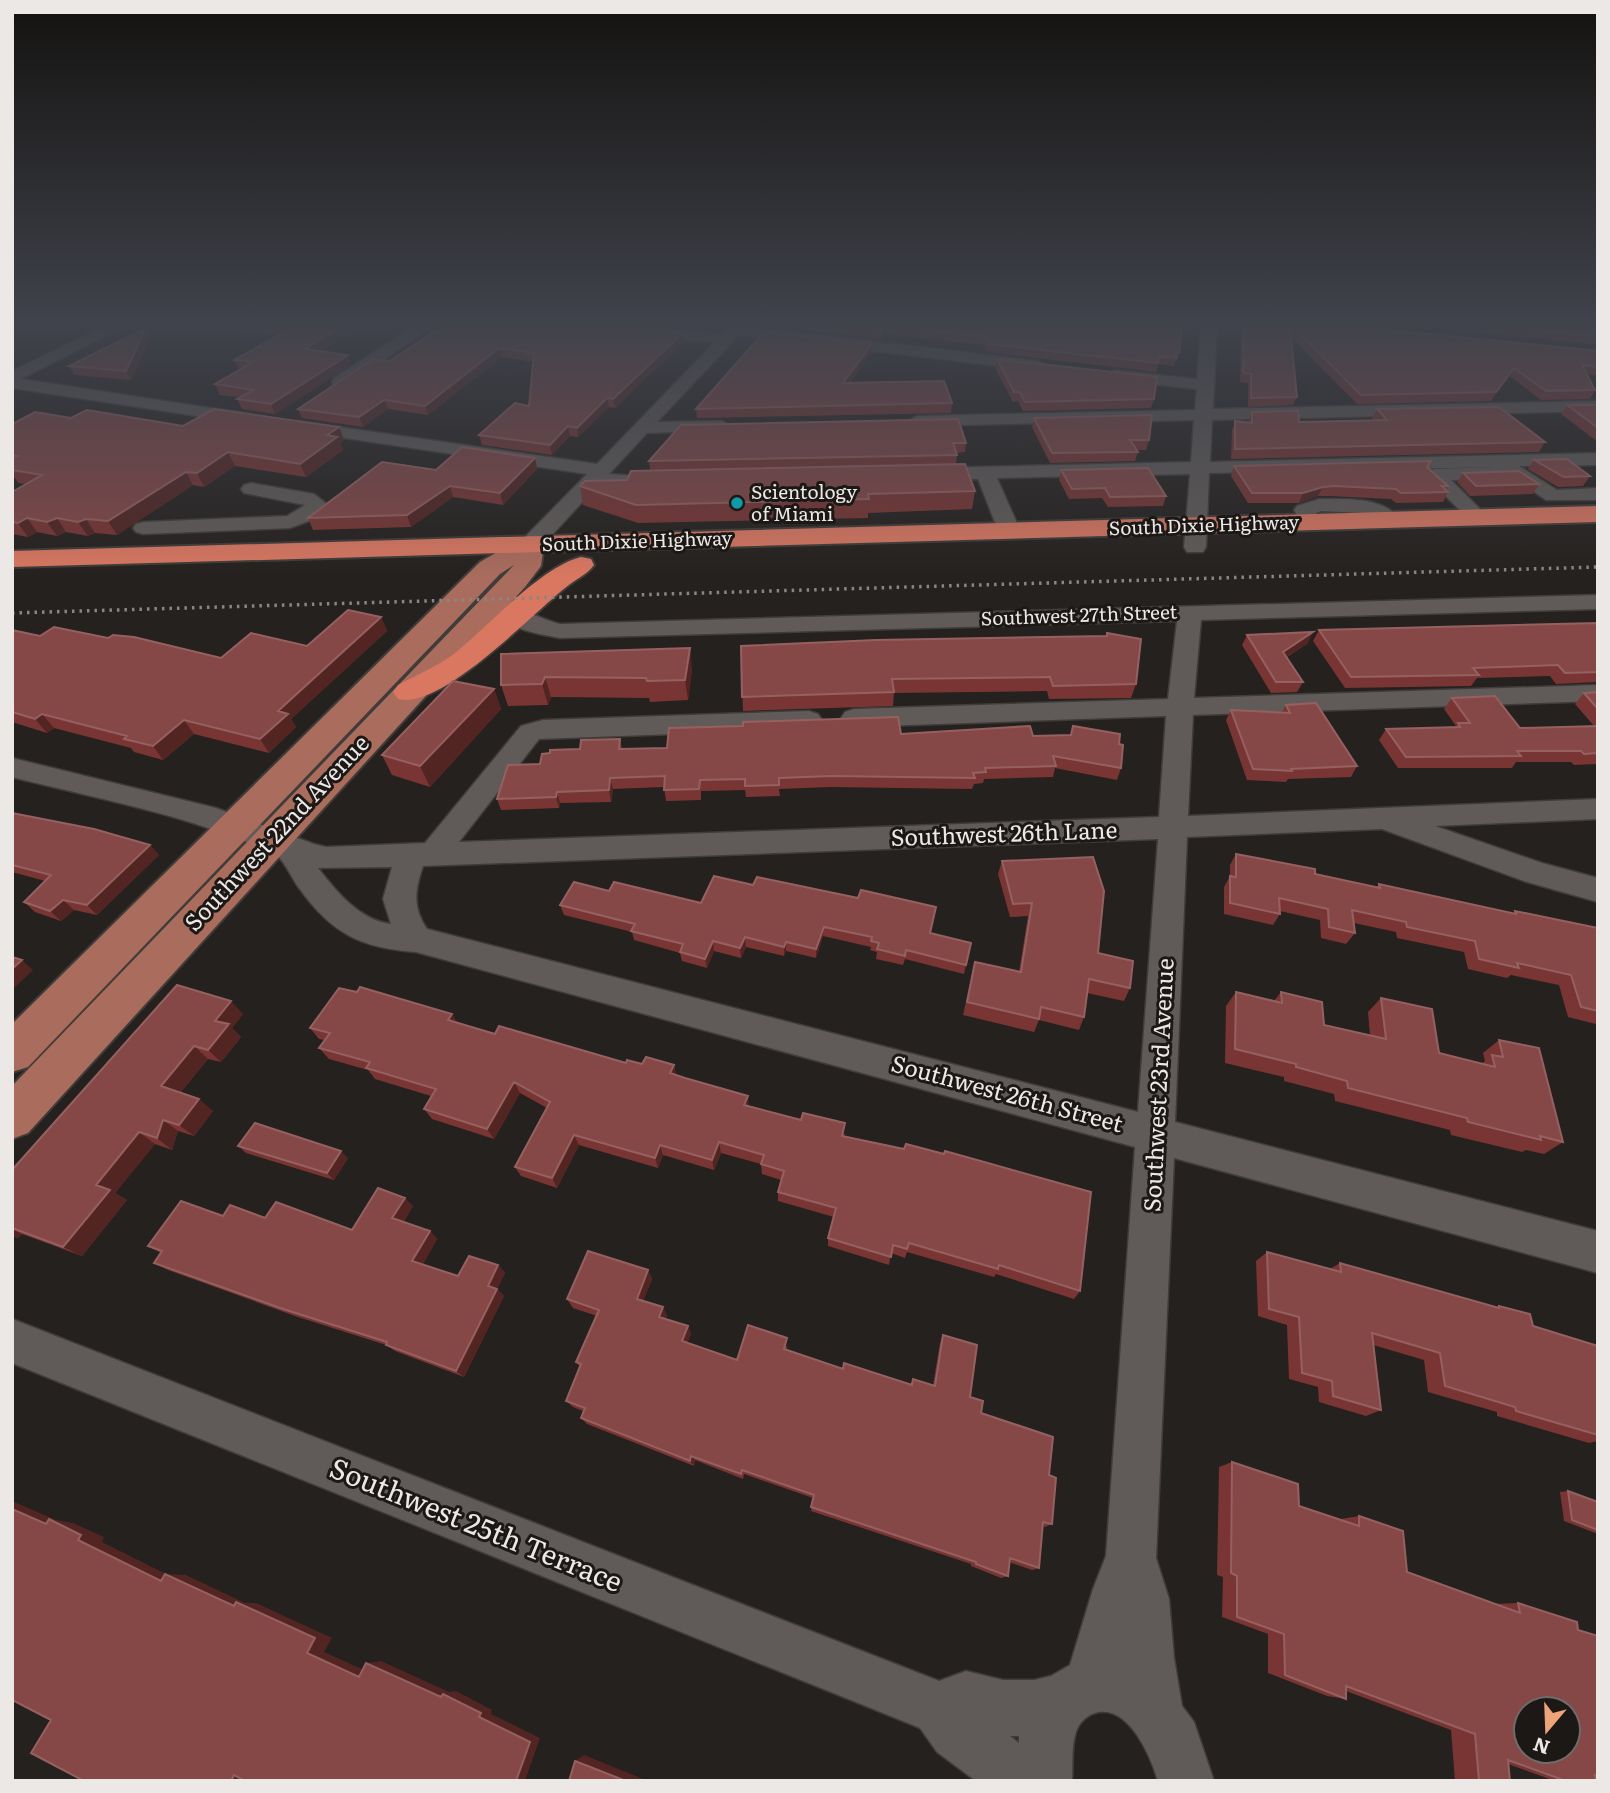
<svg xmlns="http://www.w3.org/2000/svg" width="1610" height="1793" font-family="Literata,serif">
  <rect width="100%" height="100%" fill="#25211e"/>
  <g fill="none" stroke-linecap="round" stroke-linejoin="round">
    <defs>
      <path id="minor" d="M105 326H125L21 379 250 414 259 419 250 424 12 388V371Z
        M415 326H433L346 386H334L332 382 334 378Z
        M604 326H651L722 335 730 326H746L1039 361 1047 366 1039 371 739 335 657 422 722 421 731 426 728 430 647 433 609 474 653 477 656 481 653 485H598L539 549H523L520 544 523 539 587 474 297 431 288 426 297 421 597 464 714 343 611 331Z
        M1201 326H1217L1213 409 1598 401V411L1212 420 1210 462 1598 453V465L1519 466 1557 490 1598 488V500H1546L1514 478 1451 480 1488 517 1485 521H1471L1424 475 1434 469 1495 467 1209 473 1206 547 1203 552H1187L1184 547 1190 474 997 478 1020 530 1016 534H1002L998 530 978 479 925 480 915 474 925 468 1191 462 1194 420 917 426 908 421 917 416 1195 410 1197 389 1115 380 1107 375 1115 370 1197 379Z
        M251 483 314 494 327 504 314 519 290 528 143 534 136 532 133 528 136 524 143 522 287 516 305 505 244 493 241 489 244 485Z
        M1319 499C1346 499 1383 496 1401 520L1398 524 1391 526 1364 513 1321 511 1316 513 1320 522 1317 526H1303L1294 510 1297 506Z
        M1598 595V609L1201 620 1194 698 1598 685V701L1193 715 1188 816 1598 799V819L1435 826 1542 863 1598 878V902L1527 882 1382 829 1187 837 1175 1122 1598 1231V1273L1174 1158 1156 1558 1169 1599 1174 1658 1182 1706 1194 1722 1214 1781H1158C1151 1757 1130 1707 1099 1712 1088 1714 1079 1722 1076 1732 1071 1747 1073 1766 1072 1781H976L937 1752 920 1728 913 1725 12 1363V1319L939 1681 966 1671 1003 1680H1034L1051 1676 1070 1665 1093 1589 1106 1556 1135 1147 416 952C361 948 332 934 299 888 292 879 284 860 275 853 264 846 247 843 235 838 164 810 86 796 12 777V758L216 808 314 844 326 847 425 843 521 726 543 720 809 711 818 714 822 720 818 726 809 729 539 739 459 842 1159 817 1166 716 854 727 845 724 841 718 845 712 854 709 1168 699 1177 621 560 638C542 634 515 632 503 616L507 611C523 607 543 620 560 624ZM1158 839 1138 1112 427 929C412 907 415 890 423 866ZM392 867 383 899 391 924C359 920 337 892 318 868ZM1010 1736H1019V1743Z"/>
      <path id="major" d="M531 536 540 538 544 544 541 566 525 587 28 1133 12 1139V1086L514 565 500 574 28 1067 12 1072V1024L480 562 522 538Z"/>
      <path id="highway" d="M1598 506V522L12 567V551Z
        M581 557 591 559 594 565C587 575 574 580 565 588 531 615 441 710 398 699L393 692 398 685C415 676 435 667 451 656 486 629 540 567 581 557Z"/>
    </defs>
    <!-- minor casing -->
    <use href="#minor" stroke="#3f3c39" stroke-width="3"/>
    <!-- major casing -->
    <use href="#major" stroke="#3f3c39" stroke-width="4"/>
    <!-- highway casing -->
    <use href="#highway" stroke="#3f3c39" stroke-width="4"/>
    <!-- minor -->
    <use href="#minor" fill="#605b58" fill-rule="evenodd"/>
    <!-- major -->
    <use href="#major" fill="#a96c5d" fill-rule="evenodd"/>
    <!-- highway -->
    <use href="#highway" fill="#d97761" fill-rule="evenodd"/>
    <!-- rail -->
    <path stroke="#898683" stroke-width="3.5" stroke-dasharray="2.5 5" stroke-linecap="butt" d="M12 613 1598 567"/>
  </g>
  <!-- wall -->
  <path fill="#793533" d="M211 326H356L357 329 321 351 348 355 351 365 275 414 242 409 237 399 240 397 220 395 215 384 240 370H239L234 360 278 335Z
    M443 326 684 342 615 408 609 407 578 437 570 436 552 455 482 445 479 435 529 406 534 362 502 357 428 415 388 409 363 427 302 418 298 409 389 361Z
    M674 326H701L698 329Z
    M776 326H1182L1179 353 1177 361H1175L1174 366 1158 364 1156 372 987 352 984 345 885 334 881 339Z
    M1241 326H1349L1598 351V376L1587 374 1595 390 1590 399 1541 400 1510 376 1491 401 1357 404 1291 337 1297 397 1293 405 1248 407V383L1240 382Z
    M1415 326H1598V345Z
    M146 328 151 337 131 380 75 375 69 366Z
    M871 353 850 383 952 403 951 413 697 418 696 409Z
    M997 359 1154 399 1151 408 1023 411 1018 401 1013 402 995 368Z
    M1567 405H1598V442L1561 414Z
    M1377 409 1545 442 1539 452 1231 459 1232 430 1235 421 1248 423 1252 412 1299 422 1374 421 1372 419Z
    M71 418 183 426 339 427 344 440 340 443 343 450 306 477 235 466 204 487 193 485 117 535 95 533 88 536 66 532 57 536 37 532 28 537 12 534V492L26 484 18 483 15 478 12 477V424Z
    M1034 418 1149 440 1146 450H1136L1138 452 1135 461 1050 463 1032 427Z
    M966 443 965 452 956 453 957 455 956 464 975 491 972 509 868 513V518L638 523 583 505 580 486 627 480 650 470 649 461Z
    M535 458 537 469 503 505 453 497 411 527 313 530 308 518 436 470Z
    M1534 460 1590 476 1583 486 1558 487 1528 469Z
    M1234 466 1427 467 1448 486 1446 490 1448 492 1443 502 1396 503 1391 499 1330 496H1318L1299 503H1248L1231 476Z
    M1061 470 1166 496 1163 506 1108 507 1102 498 1069 499 1059 480Z
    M1463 473 1539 484 1533 494 1470 496 1457 482Z
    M381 617 387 631 291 719 296 727 269 753 194 734 163 760 134 752 131 748 54 728 47 733 12 722V630L40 636 108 638 221 658 307 646Z
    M1598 623V682L1556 684 1550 676 1477 678 1471 686 1345 688 1313 641 1319 630Z
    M1247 635 1308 643 1287 657 1303 682 1297 692 1271 693 1242 645Z
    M741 646 1136 684 1131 698 1049 699 1047 691 894 693 893 706 743 711Z
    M501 654 692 669 688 700 650 702 649 698 551 697 548 705 508 706 501 685Z
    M494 689 501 709 430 787 392 775 382 755Z
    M1598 692V764L1574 765 1571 762H1516L1512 768H1398L1379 740 1386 729 1455 727 1456 726 1444 709 1452 698 1520 728 1594 726 1575 704 1584 693Z
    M1286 705 1357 766 1351 777 1288 779 1286 782 1247 780 1226 720 1231 710 1282 712Z
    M1073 726 1119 744 1121 768 1117 780 1055 768 1053 777 984 779 983 783 974 784 972 789 830 787 779 789 780 796 746 797 745 790 701 791V800L666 801 664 787 613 789 611 802 560 803 559 808 501 810 497 799 540 764 550 753 580 749 620 739 622 749 667 748 901 734 1033 736 1070 735Z
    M12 813 150 845 159 855 97 915 74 910 61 921 35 912 24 902 45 881 12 872Z
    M1236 854 1315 874 1377 887 1379 884 1513 914 1515 911 1598 928V1022L1596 1024 1568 1017 1559 985 1511 975 1507 978 1468 969 1464 952 1397 938 1396 932 1354 923 1355 933 1346 944 1321 938 1320 920 1280 911V914L1273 925 1224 914V887L1230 876V865Z
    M1002 861 1098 953 1130 988 1124 1001 1087 993 1084 1017 1079 1030 1039 1020 1034 1032 963 1015 975 962 1019 972 1028 916 1010 917 998 874Z
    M753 885 934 916 930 933 971 943 964 974 905 959 903 965 876 959 877 952 870 950 871 947 823 936 816 958 786 951 784 956 746 947 741 958 714 951 707 968 682 961 680 953 634 940 632 932 564 915 560 905 609 891 701 903Z
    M177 985 243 1014 232 1028 241 1037 221 1062 208 1059 180 1093 213 1111 194 1136 178 1131 172 1150 155 1144 115 1193 127 1200 82 1256 22 1234 18 1238 12 1236V1170Z
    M1236 992 1274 1001 1281 992 1324 1025 1370 1035 1368 1012 1381 998 1439 1053 1481 1064 1485 1061 1483 1053 1499 1040 1563 1142 1544 1154 1526 1150 1522 1152 1451 1135 1450 1130 1335 1101 1334 1094 1284 1081V1077L1225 1063 1226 1006Z
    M452 1014 457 1023 495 1034 626 1063 674 1065 676 1075 749 1106 845 1134 844 1136 1080 1291 1074 1299 996 1274 994 1277 907 1252 905 1258 891 1253 889 1265 828 1246V1238L834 1217 778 1201V1192L781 1180 762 1174 761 1164 721 1153 714 1170 663 1155 658 1168 579 1145 557 1188 521 1176 515 1167 547 1108 520 1093 494 1139 432 1119 424 1109 431 1096 375 1079 368 1070 329 1059 319 1048 325 1040 319 1039 310 1028Z
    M238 1146 348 1158 334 1180 246 1153Z
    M413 1206 403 1222 430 1231 437 1239 423 1264 458 1276 498 1265 505 1273 497 1289 504 1296 464 1377 395 1351 386 1345 295 1316 168 1270 154 1263 161 1253 148 1246 223 1216 265 1218 352 1230Z
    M1267 1252 1330 1269 1340 1263 1496 1307 1499 1306 1533 1326 1598 1346V1441L1589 1443 1497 1416V1412L1428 1392 1424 1360 1373 1345 1381 1410 1366 1416 1319 1402 1318 1387 1289 1379 1287 1325 1258 1316 1256 1261Z
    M648 1270 652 1279 643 1301 667 1315 665 1319 688 1326 691 1334 687 1343 737 1360 788 1346 786 1350 843 1369 910 1385 913 1379 933 1385 940 1343 943 1335 970 1397 981 1413 1049 1475 1052 1524 1045 1527 1043 1526 1039 1568 1032 1570 1009 1562 1008 1576 1001 1578 971 1566V1564L811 1511 813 1498 744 1474 743 1479 695 1460 694 1466 587 1424 581 1418 583 1411 573 1407 566 1401 580 1367 576 1362 597 1316 573 1308 567 1299Z
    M1232 1462 1299 1506 1341 1520V1519L1359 1516 1407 1572 1494 1604 1518 1603 1578 1630 1598 1636V1781H1555L1508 1764 1510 1781H1455L1451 1730 1346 1691V1699L1327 1696 1268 1673V1634L1222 1617 1223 1577 1217 1575 1219 1467Z
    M1568 1491 1598 1502V1534L1564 1521 1560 1492Z"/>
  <!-- shaded-wall -->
  <path fill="#522523" d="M342 326H356L357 329 309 359 305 349Z
    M886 326 885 334 881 339 882 331Z
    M146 328 151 337 131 380 126 371Z
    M683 333 684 342 615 408 613 399Z
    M872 344 871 353 843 392V383Z
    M499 348 502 357 428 415 425 406Z
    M348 355 351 365 275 414 271 404Z
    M1514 368 1510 376 1491 401 1496 392Z
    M607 398 609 407 578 437 577 428Z
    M384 400 388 409 363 427 359 417Z
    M568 426 570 436 552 455 550 445Z
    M339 427 344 440 340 443 343 450 306 477 300 464 327 435Z
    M228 452 235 466 204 487 197 473Z
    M535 458 537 469 503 505 500 493Z
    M186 472 193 485 117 535 108 521Z
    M450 486 453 497 411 527 407 515Z
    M1323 487 1318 496 1299 503 1303 493Z
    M27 518 37 532 28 537 18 523Z
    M57 518 66 532 57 536 47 522Z
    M86 519 95 533 88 536 78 522Z
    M381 617 387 631 291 719 296 727 269 753 260 739 278 711Z
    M1313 632 1308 643 1278 662 1283 652Z
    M690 648 692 669 688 700 685 680Z
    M545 677 551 697 548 705 542 684Z
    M494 689 501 709 430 787 420 766Z
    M42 714 54 728 47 733 35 719Z
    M184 720 194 734 163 760 153 746Z
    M610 778 613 789 611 802 609 790Z
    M557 792 560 803 559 808 556 797Z
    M150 845 159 855 97 915 87 905Z
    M63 900 74 910 61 921 50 911Z
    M824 927 823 936 816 958V949Z
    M745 937 746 947 741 958 740 948Z
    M713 941 714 951 707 968 705 959Z
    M786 942V951L784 956V947Z
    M22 960 33 970 12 990V969Z
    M231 1001 243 1014 232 1028 241 1037 221 1062 208 1050 215 1021Z
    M452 1014 459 1025 448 1020Z
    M194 1046 208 1059 176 1098 161 1086Z
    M674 1065 676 1076 670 1073Z
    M514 1082 520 1093 494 1139 487 1129Z
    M748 1096 749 1107 744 1105Z
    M199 1099 213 1111 194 1136 179 1125Z
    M163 1120 178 1131 172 1150 157 1138Z
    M139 1132 155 1144 115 1193 127 1200 82 1256 63 1247 96 1185Z
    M574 1135 579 1145 557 1188 552 1178Z
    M719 1142 721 1153 714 1170 712 1160Z
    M660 1145 663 1155 658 1168 655 1158Z
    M341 1151 348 1158 334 1180 327 1173Z
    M405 1198 413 1206 401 1227 392 1218Z
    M12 1229 22 1234 18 1238 12 1236Z
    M430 1231 437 1239 421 1268 412 1261Z
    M498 1265 505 1273 495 1293 497 1289 504 1296 464 1377 456 1371 488 1286Z
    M648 1270 652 1279 641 1307 637 1299Z
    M663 1307 667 1315 663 1325 659 1317Z
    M688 1326 691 1334 685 1348 682 1341Z
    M691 1456 695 1460 694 1466 690 1461Z
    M12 1501 56 1520 73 1523 104 1537 102 1542 166 1574 186 1575 245 1603H256L332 1638 324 1652 375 1675 359 1677 307 1653 234 1606 161 1581 46 1524 12 1509Z
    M381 1661 449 1692 456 1691 492 1710 491 1714 540 1738 525 1781H516L479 1717 441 1697 366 1663Z
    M584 1755 648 1781H626L575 1761Z
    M234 1775 249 1781H231Z"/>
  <!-- building -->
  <path fill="#854847" stroke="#956160" stroke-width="2" fill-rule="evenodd" d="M281 326H342L305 349 348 355 271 404 237 399 253 390 215 384 253 362 234 360 292 328Z
    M443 326H624L683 333 613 399 607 398 577 428 568 426 550 445 479 435 515 403 529 406 534 353 499 348 425 406 384 400 359 417 298 409 373 359 389 361Z
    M839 326H885L882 331Z
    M890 326H1182L1179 353H1176V358L1159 356 1158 363 988 344 985 337Z
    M1244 326H1290L1297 397 1251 398V374L1243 373Z
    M1292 326H1349L1598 351V367L1582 365 1595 390 1546 391 1514 368 1496 392 1361 395Z
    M1496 326H1598V337Z
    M146 328 126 371 69 366Z
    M764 332 872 344 843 383 944 381 952 403 696 409Z
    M997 359 1157 377 1154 399 1025 402 1020 392H1014Z
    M1567 405H1598V428Z
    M1499 407 1545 442 1235 449V421L1252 423V412L1298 411 1299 422 1387 420 1377 409Z
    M214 409 339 427 327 435 337 437 300 464 228 452 197 473 186 472 108 521 86 519 78 522 57 518 47 522 27 518 18 523 12 522V492L42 475 12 470V467L14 466H12V458L17 456 12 455V424L35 412 71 418 87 410 183 426Z
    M1152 415 1149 440H1130L1138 452 1052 453 1034 418Z
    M958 419 966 443H953L957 455 649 461 681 425Z
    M462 447 535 458 500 493 450 486 407 515 308 518 382 462 436 470Z
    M1567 459 1590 476 1564 477 1534 460Z
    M1431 461 1427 467 1448 486H1442L1448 492 1401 493 1396 489 1334 486 1323 487 1303 493H1252L1234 466Z
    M965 464 975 491 868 494 869 499 636 505 580 486 585 481 627 480 631 471Z
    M1148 468 1166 496 1110 497 1105 488 1072 489 1061 470Z
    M1519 471 1539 484 1476 486 1463 473Z
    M348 610 381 617 278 711 288 714 260 739 184 720 153 746 124 739 127 736 42 714 35 719 12 712V630L40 636 54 627 108 638 113 635 134 637 221 658 251 633 307 646Z
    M1598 623V672L1565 673 1558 665 1473 668 1479 675 1351 677 1319 630Z
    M1313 632 1283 652 1303 682H1276L1247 635Z
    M1107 633 1141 639 1136 684 1053 686 1050 677 892 679 894 692 742 697 741 646 876 640 1107 636Z
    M690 648 685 680 647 681 646 678 545 677 542 684 501 685V654Z
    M453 681 494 689 420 766 382 755Z
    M1598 692V709L1584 693Z
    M1495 696 1520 728 1598 726V753L1584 754 1581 751H1517L1521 756 1406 757 1386 729 1460 727 1458 723H1470L1452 698Z
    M1316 703 1357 766 1291 769 1292 771 1253 769 1231 710 1290 713 1286 705Z
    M898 717 901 734 1030 726 1033 736 1071 735 1073 726 1120 734 1119 744 1123 745 1121 768 1053 756 1056 766 985 768 986 772 973 773 975 778 831 776 779 778V785L745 786V779L700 780 699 789 664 790 665 776 610 778 609 790 557 792 556 797 497 799 508 765 540 764 542 754 550 753V750L580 749 581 740 620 739 619 749 667 748 669 728 743 726V722Z
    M12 813 94 829 150 845 87 905 63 900 50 911 24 902 51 875 12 865Z
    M1236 854 1315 869V874L1380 888 1379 884 1516 914 1515 911 1598 928V1011L1581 1007 1571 975 1517 963 1519 968 1479 959 1475 941 1407 927 1406 922 1352 910 1355 933 1329 927 1328 909 1279 898 1280 914 1230 903V876L1236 877Z
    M1093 857 1104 891 1098 953 1133 961 1130 988 1089 979 1084 1017 1041 1007 1039 1019 967 1002 975 962 1021 972 1032 903 1013 904 1002 861Z
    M714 876 753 885 757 877 858 898 861 890 936 907 930 933 971 943 966 965 906 950 905 956 877 949 879 943 871 941 872 937 824 927 816 949 786 942 784 947 745 937 740 948 713 941 705 959 680 952 683 944 631 931 635 924 560 905 574 882 609 891 614 882 701 903Z
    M12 957 22 960 12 969Z
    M177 985 231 1001 215 1021 229 1024 208 1050 194 1046 161 1086 199 1099 179 1125 163 1120 157 1138 139 1132 96 1185 110 1190 63 1247 12 1228V1170Z
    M360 987 452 1014 448 1020 495 1034 499 1026 626 1063 627 1060 642 1064 646 1057 674 1065 670 1073 685 1078 748 1096 744 1105 801 1120 803 1113 845 1123 842 1136 904 1149 906 1144 944 1154 945 1151 1091 1192 1080 1291 999 1265 998 1269 909 1243 907 1249 893 1245 891 1257 828 1238 836 1208 778 1192 784 1171 761 1164 764 1155 719 1142 712 1160 660 1145 655 1158 574 1135 552 1178 515 1167 550 1102 514 1082 487 1129 424 1109 436 1089 366 1068 370 1062 319 1048 330 1033 310 1028 339 988 357 992Z
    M1236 992 1282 1003 1281 992 1322 1002 1324 1025 1386 1039 1381 998 1432 1009 1439 1053 1495 1067 1492 1055 1503 1057 1499 1040 1539 1048 1563 1142 1540 1136 1541 1140 1468 1122 1467 1118 1348 1088 1347 1081 1296 1067V1064L1235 1049Z
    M255 1123 341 1151 327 1173 238 1146Z
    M378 1188 405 1198 392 1218 430 1231 412 1261 458 1276 469 1256 498 1265 488 1286 497 1289 456 1371 386 1345 387 1342 283 1309 154 1263 162 1251 148 1246 181 1201 223 1216 230 1205 265 1218 276 1202 352 1230Z
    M588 1251 648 1270 637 1299 663 1307 659 1317 688 1326 682 1341 737 1360 748 1325 787 1338 784 1349 843 1369 844 1363 912 1385 913 1379 935 1386 943 1335 977 1345 970 1397 983 1401 981 1413 1053 1437 1049 1475 1056 1478 1052 1524 1043 1522 1039 1568 1010 1558 1008 1576 976 1564V1562L811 1507 814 1495 742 1470 741 1474 691 1456 690 1461 581 1418 585 1408 566 1401 581 1364 576 1362 599 1310 567 1299Z
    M1267 1252 1341 1272 1340 1263 1499 1308V1306L1530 1314 1533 1326 1598 1346V1435L1516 1411 1515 1407 1445 1386 1440 1353 1372 1333 1381 1410 1333 1396 1332 1381 1302 1373 1299 1317 1269 1309Z
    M1232 1462 1298 1484 1299 1506 1359 1526V1516L1403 1531 1407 1572 1520 1613 1518 1603 1577 1622 1578 1630 1598 1636V1776L1595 1775 1596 1781H1566L1508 1760 1510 1781H1479L1475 1734 1346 1686V1699L1285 1675 1284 1634 1237 1617V1576L1231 1573ZM1526 1709H1568V1751H1526Z
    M1568 1491 1598 1502V1530L1572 1520Z
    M12 1509 46 1524 49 1519 81 1535 78 1540 161 1581 165 1574 234 1606 236 1602 315 1638 307 1653 359 1677 366 1663 441 1697 443 1694 481 1713 479 1717 530 1742 516 1781H245L234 1775 231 1781H84L31 1753 51 1720 12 1700Z
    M575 1761 626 1781H569Z"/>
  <!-- sky -->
  <linearGradient id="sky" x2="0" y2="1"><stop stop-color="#141210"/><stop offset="0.56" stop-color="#40434c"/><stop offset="1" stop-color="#40434c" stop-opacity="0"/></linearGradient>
  <rect width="1610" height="577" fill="url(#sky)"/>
  <!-- markers -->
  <circle fill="#0f9aa8" stroke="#1c1815" stroke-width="2.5" cx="737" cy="503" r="7"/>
  <g text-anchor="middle" stroke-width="6" stroke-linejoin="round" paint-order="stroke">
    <!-- far-poi labels -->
    <g font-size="19" fill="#ebe8e6" stroke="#1c1815" text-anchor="start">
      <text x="751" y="499">Scientology<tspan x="751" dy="22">of Miami</tspan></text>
    </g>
    <!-- far-street labels -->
    <g font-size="19" fill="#ebe8e6" stroke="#1c1815">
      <text transform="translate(1204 525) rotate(-2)" y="7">South Dixie Highway</text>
      <text transform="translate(637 541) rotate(-2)" y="7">South Dixie Highway</text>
      <text transform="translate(1079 615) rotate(-2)" y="7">Southwest 27th Street</text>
    </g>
    <!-- street labels -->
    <g font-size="23" fill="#ebe8e6" stroke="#1c1815">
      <text transform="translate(277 833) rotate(-47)" y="8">Southwest 22nd Avenue</text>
      <text transform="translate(1004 834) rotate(-2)" y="8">Southwest 26th Lane</text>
      <text transform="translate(1159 1085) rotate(-87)" y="8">Southwest 23rd Avenue</text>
      <text transform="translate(1007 1094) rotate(15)" y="8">Southwest 26th Street</text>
    </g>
    <!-- near-street labels -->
    <g font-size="28" fill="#ebe8e6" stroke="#1c1815">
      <text transform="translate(476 1525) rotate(22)" y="10">Southwest 25th Terrace</text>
    </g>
  </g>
  <!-- border -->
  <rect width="1610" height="1793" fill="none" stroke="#ebe8e6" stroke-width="28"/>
  <!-- north arrow -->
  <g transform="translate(1547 1730) rotate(199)"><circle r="33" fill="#1c1815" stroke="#6f6b69" stroke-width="2"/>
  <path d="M0-5L12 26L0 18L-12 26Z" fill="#efa378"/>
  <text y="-10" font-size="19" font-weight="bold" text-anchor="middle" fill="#ebe8e6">N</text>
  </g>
</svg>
